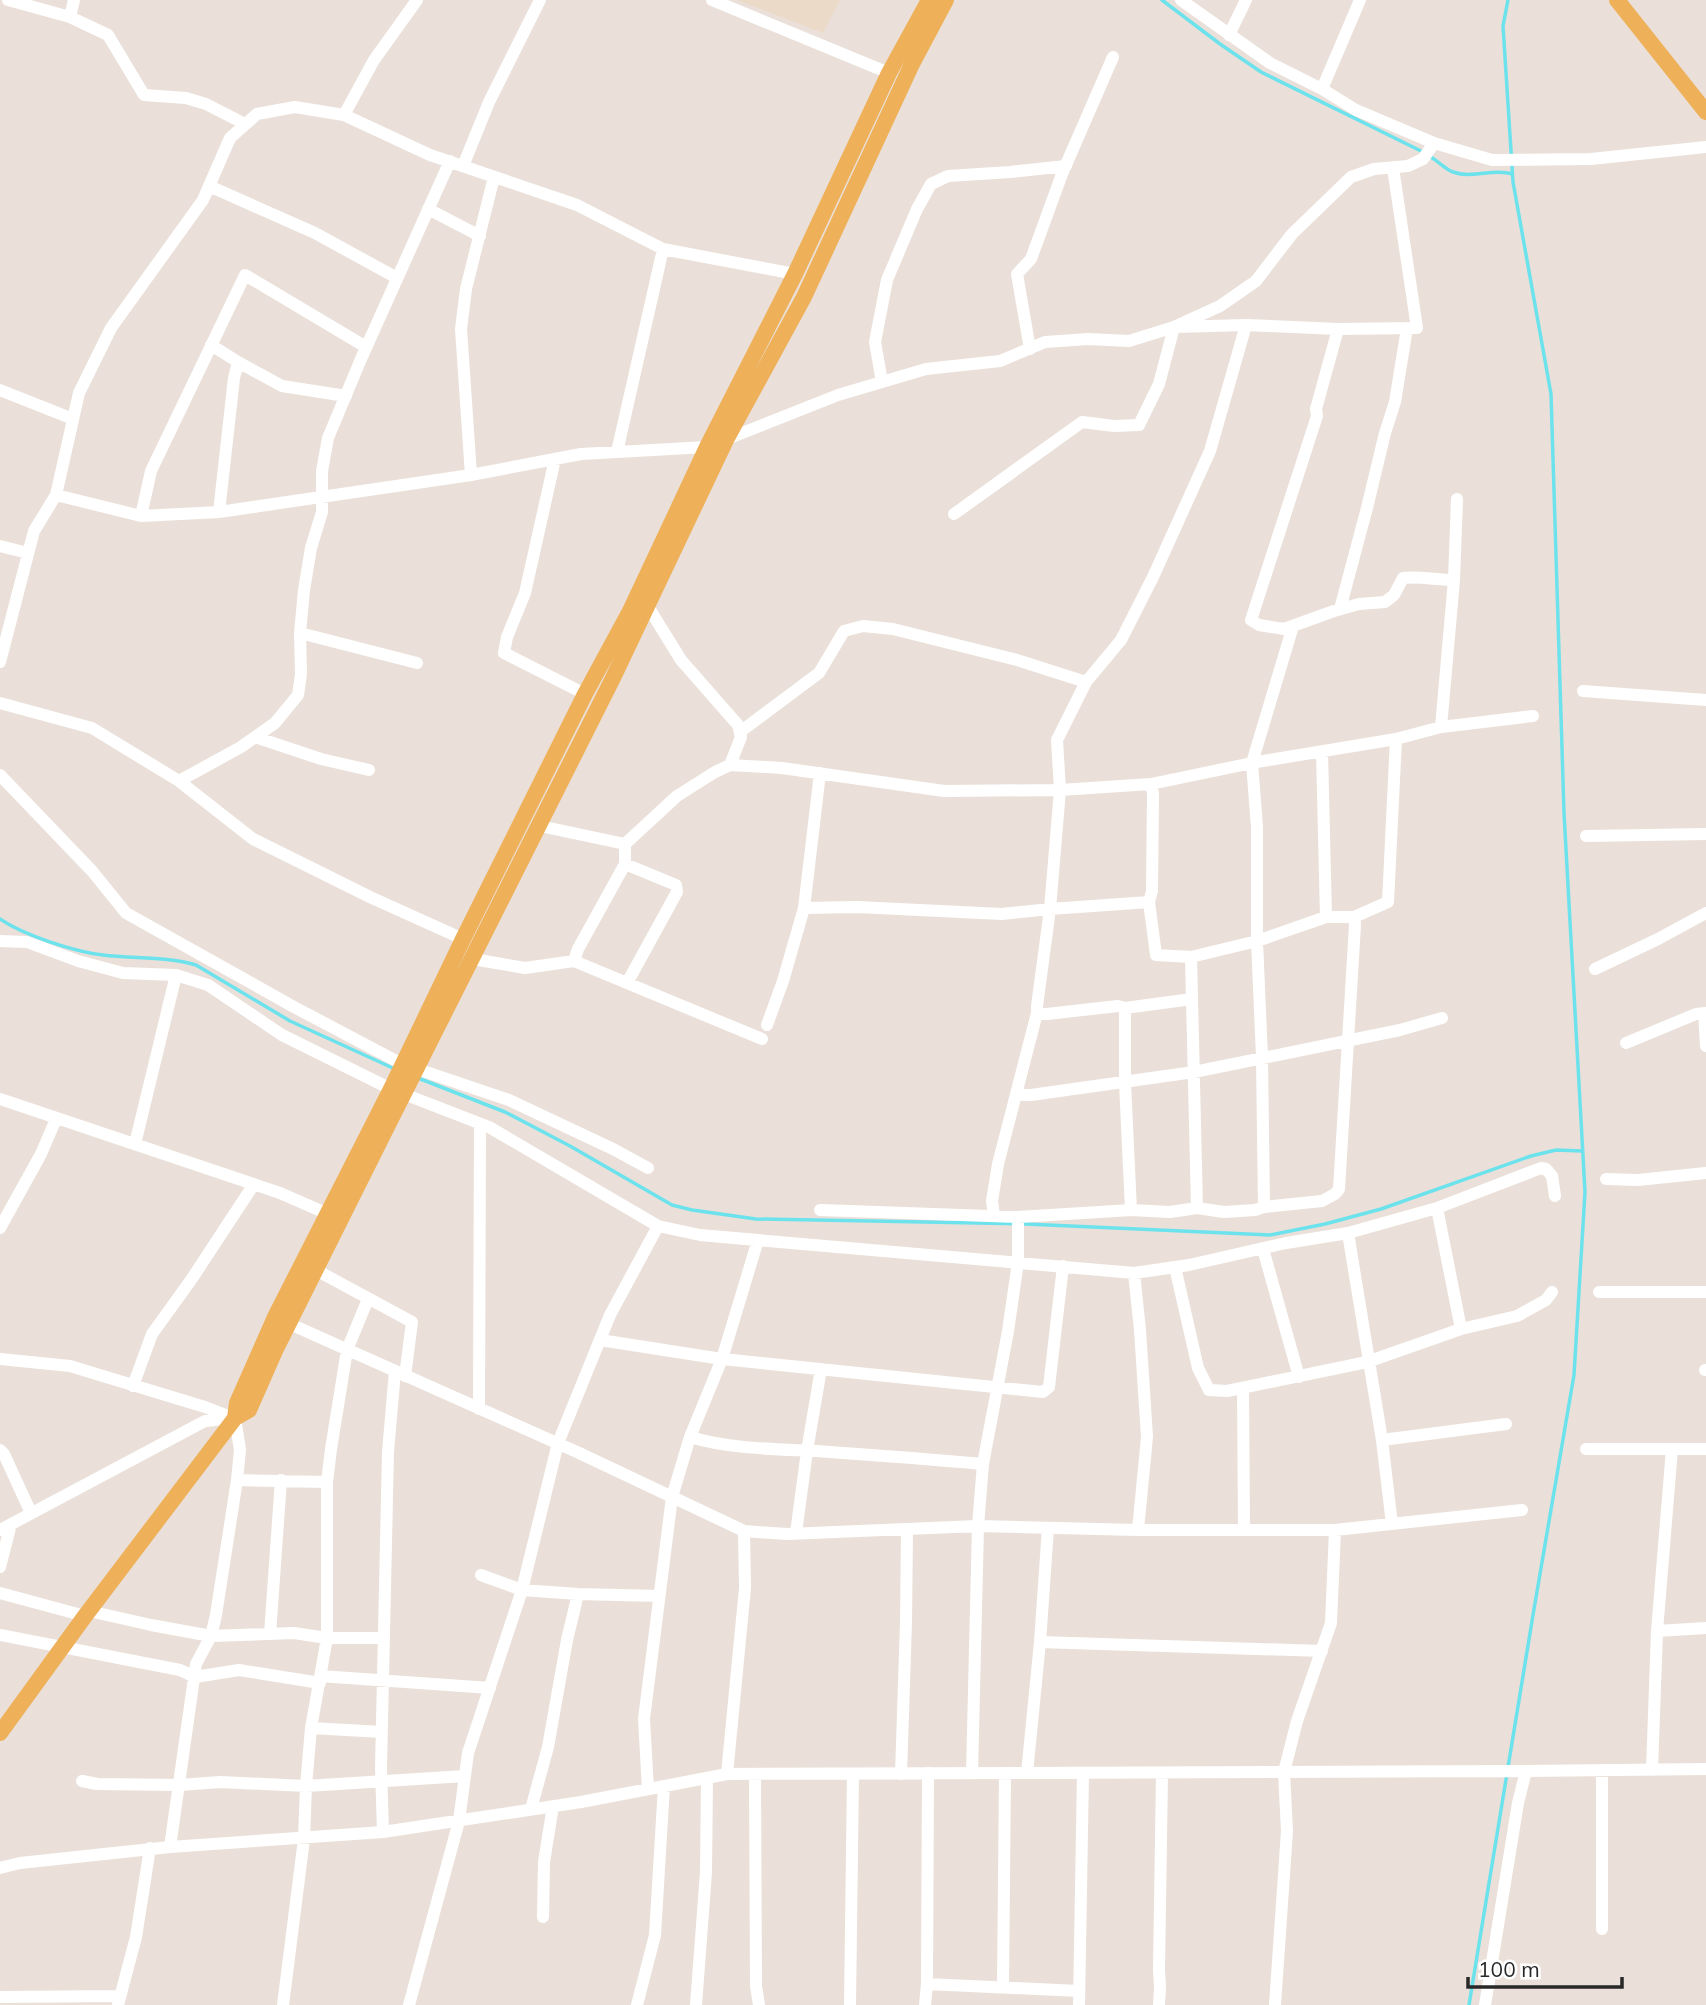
<svg xmlns="http://www.w3.org/2000/svg" width="1706" height="2005" font-family="Mulish,sans-serif">
  <rect width="100%" height="100%" fill="#eae0d9"/>
  <!-- education -->
  <path fill="#ecdac8" d="M737 0H840L823 33Z"/>
  <g fill="none" stroke-linecap="round" stroke-linejoin="round">
    <!-- stream -->
    <path stroke="#6ce2ec" stroke-width="3.5" d="M1162 0 1220 44 1261 72 1423 152
      M1429 156C1437 160 1445 169 1453 172 1472 179 1494 168 1512 174
      M0 919C23 935 75 952 103 955 134 959 166 956 196 965L290 1021 395 1069
      M418 1078 505 1112 570 1146 672 1205 692 1210 756 1219 1026 1224 1270 1235 1325 1224 1381 1209 1531 1156 1556 1150 1582 1151
      M1469 2005 1533 1615 1574 1375 1585 1192 1564 813 1551 394 1513 182 1503 26 1508 0"/>
    <!-- minor -->
    <path stroke="#fff" stroke-width="12" d="M8 0 70 17 108 35 144 95 186 98 206 104 245 124
      M712 0 889 73
      M1181 0 1270 63 1322 89 1356 110 1434 143 1492 160 1591 159 1706 147
      M70 17 74 0
      M1229 35 1246 0
      M1322 89 1360 0
      M344 115 374 60 417 0
      M463 166 489 102 540 0
      M209 186 315 233 397 278
      M428 209 480 236
      M1338 329 1316 409 1317 416 1251 620 1259 625 1284 629 1334 611 1359 604 1385 602 1394 595 1403 578C1419 576 1437 580 1454 580
      M211 345 238 362 282 386 346 396
      M1030 349 1017 274 1031 259 1062 174 1113 57
      M882 382 875 342 887 280 917 209 931 184 948 176 1010 172 1066 166
      M0 390 73 419
      M617 452 663 249
      M555 459 525 593 507 637 504 653 585 694
      M471 475 461 329 466 289 494 177
      M56 495 141 516 219 512 471 475 581 454 707 447 838 395 926 369 1000 361 1045 342 1088 339 1129 341 1174 327 1220 306 1256 281 1292 234 1351 177 1374 169 1408 166 1423 159 1434 143
      M219 512 234 378 238 362
      M954 514 1082 422 1114 426 1139 425 1159 384 1174 327 1246 325 1338 329 1417 328 1393 168
      M141 516 151 471 245 275 366 347
      M0 546 28 553
      M647 605 681 660 738 725 741 737 730 765
      M1340 609 1367 508 1385 433 1395 402 1407 328
      M300 633 417 663
      M0 662 34 531 56 495 79 393 111 328 203 200 230 138 257 114 295 107 344 115 430 155 577 205 663 249 795 274
      M1583 691 1706 700
      M0 703 92 728 179 781 253 839 370 897 463 939
      M1441 727 1454 580 1457 499
      M740 732 819 673 844 631 863 626 893 629 1017 660 1086 682
      M255 737 321 759 369 770
      M1322 752 1326 917
      M0 775 92 871 126 913 294 1007 402 1064 509 1100 613 1149 648 1168
      M179 781 241 747 275 723 298 695 301 674 300 633 304 590 311 548 322 512V471L328 438 361 359 450 161
      M1151 784 1153 794 1152 891 1149 902 1156 955 1191 957 1257 941 1326 917H1354L1388 902 1396 739
      M540 826 625 844
      M1586 836 1706 834
      M625 864 676 885 677 892 627 983
      M804 908 857 907 1002 914 1050 909 1149 902
      M0 941 27 942 78 961 123 973 176 975 208 985 282 1035 391 1089 489 1127 658 1226 700 1235 1134 1273 1189 1265 1286 1243 1348 1233 1437 1208 1541 1168 1546 1169 1552 1176 1555 1196
      M1191 957 1197 1208
      M473 959 525 968 574 961 762 1039
      M574 961 578 949 625 864V844L677 796 715 772 730 765 782 768 944 791 1060 790 1151 784 1257 762 1396 739 1441 727 1533 716
      M1595 969 1658 939 1706 913
      M1125 1008V1083L1131 1210
      M1037 1013 1047 1014 1118 1006 1125 1008 1192 999
      M1704 1013 1706 1046
      M767 1025 783 981 804 908 820 773
      M1626 1043 1696 1014 1706 1013
      M1017 1095H1031L1194 1072 1400 1030 1442 1018
      M0 1099 280 1193 328 1214
      M135 1144 176 975
      M1606 1179 1638 1180 1706 1173
      M1264 1207 1262 1057 1257 941V827L1252 763 1293 626
      M1437 1208 1461 1329
      M820 1210 1018 1217 1131 1210 1170 1212 1197 1208 1224 1212 1255 1210 1264 1207 1322 1201 1335 1194 1339 1189 1355 925 1354 917
      M994 1215 992 1201 998 1164 1037 1013V1006L1050 909 1060 790 1057 740 1086 682 1121 640 1153 577 1210 451 1246 325
      M0 1228 41 1154 56 1119
      M1348 1233 1382 1440 1392 1524
      M1263 1249 1299 1377
      M1175 1267 1198 1368 1209 1390 1227 1391 1367 1362 1461 1329 1517 1316 1546 1300 1552 1292
      M316 1270 412 1322 405 1376
      M1134 1273 1140 1330 1147 1437 1138 1530
      M1599 1292H1706
      M281 1320 577 1452 744 1531 787 1534 978 1526 1138 1530H1335L1522 1510
      M600 1340 722 1359 1043 1392 1049 1387 1063 1266
      M0 1359 70 1366 205 1407 231 1417
      M1705 1370H1706
      M133 1386 152 1334 191 1280 254 1184
      M1243 1389 1244 1530
      M479 1409 480 1125
      M690 1437C730 1449 775 1449 817 1451 873 1455 928 1459 983 1464
      M1382 1440 1506 1424
      M1586 1449H1706
      M0 1450 4 1454 31 1513
      M237 1480 327 1482
      M0 1530 205 1421 235 1418
      M796 1533 807 1451 821 1369
      M0 1567 11 1524
      M481 1575 522 1590 578 1594 659 1596
      M0 1593 85 1616
      M89 1611 151 1625 211 1636 294 1633 327 1638H384
      M1657 1631 1706 1628
      M270 1634 281 1480
      M0 1635 180 1670 195 1677 239 1670 320 1683
      M1040 1642 1322 1651
      M320 1676 490 1688
      M311 1728 382 1732
      M1602 1770V1929
      M1652 1770 1657 1631 1672 1449
      M972 1773 978 1526 983 1464 1008 1331 1018 1262V1217
      M1027 1773 1040 1642 1048 1528
      M727 1774 745 1588 744 1531
      M755 1774 756 1986 759 2005
      M901 1774 906 1622 907 1529
      M82 1781 97 1784 180 1785 220 1782 306 1786 465 1776
      M648 1789 644 1719 672 1497 690 1437 722 1359 758 1240
      M531 1809 548 1747 567 1640 578 1594
      M383 1832 381 1768 388 1452 395 1371
      M170 1847 196 1664 211 1636 216 1615 237 1480 240 1450 235 1418
      M0 1868 20 1863 170 1847 383 1832 581 1802 727 1774 1521 1771 1706 1769
      M543 1917 544 1862 553 1806
      M927 1984 1079 1991
      M1003 1986 1005 1773
      M0 1997 120 1996
      M118 2005 136 1937 150 1848
      M283 2005 304 1839 306 1786 311 1728 327 1638V1482L331 1449 347 1350 368 1299
      M409 2005 459 1821 468 1753 522 1590 558 1443 610 1315 658 1226
      M637 2005 655 1935 664 1786
      M696 2005 706 1872 707 1778
      M850 2005 853 1774
      M925 2005 927 1984 928 1773
      M1079 2005 1083 1773
      M1159 2005 1160 1987 1159 1970 1162 1773
      M1275 2005 1287 1831 1284 1772 1297 1721 1331 1623 1335 1530
      M1485 2005 1518 1803 1526 1771"/>
    <!-- major -->
    <path stroke="#eeb15a" stroke-width="16" d="M1617 0 1706 112
      M235 1418 237 1403 275 1317 391 1089 463 939 585 694 631 609 707 447 795 274 889 73 929 0
      M0 1733 85 1616 235 1418 249 1410 275 1351 387 1127 612 680 726 440 804 297 912 64 946 0"/>
  </g>
  <!-- scale -->
  <path d="M1468 1977v10h154v-10" fill="none" stroke="#282828" stroke-width="3.5"/>
  <text x="1478" y="1977" font-size="21" fill="#282828" stroke="#ffffff" stroke-width="5" paint-order="stroke">100 m</text>
</svg>
